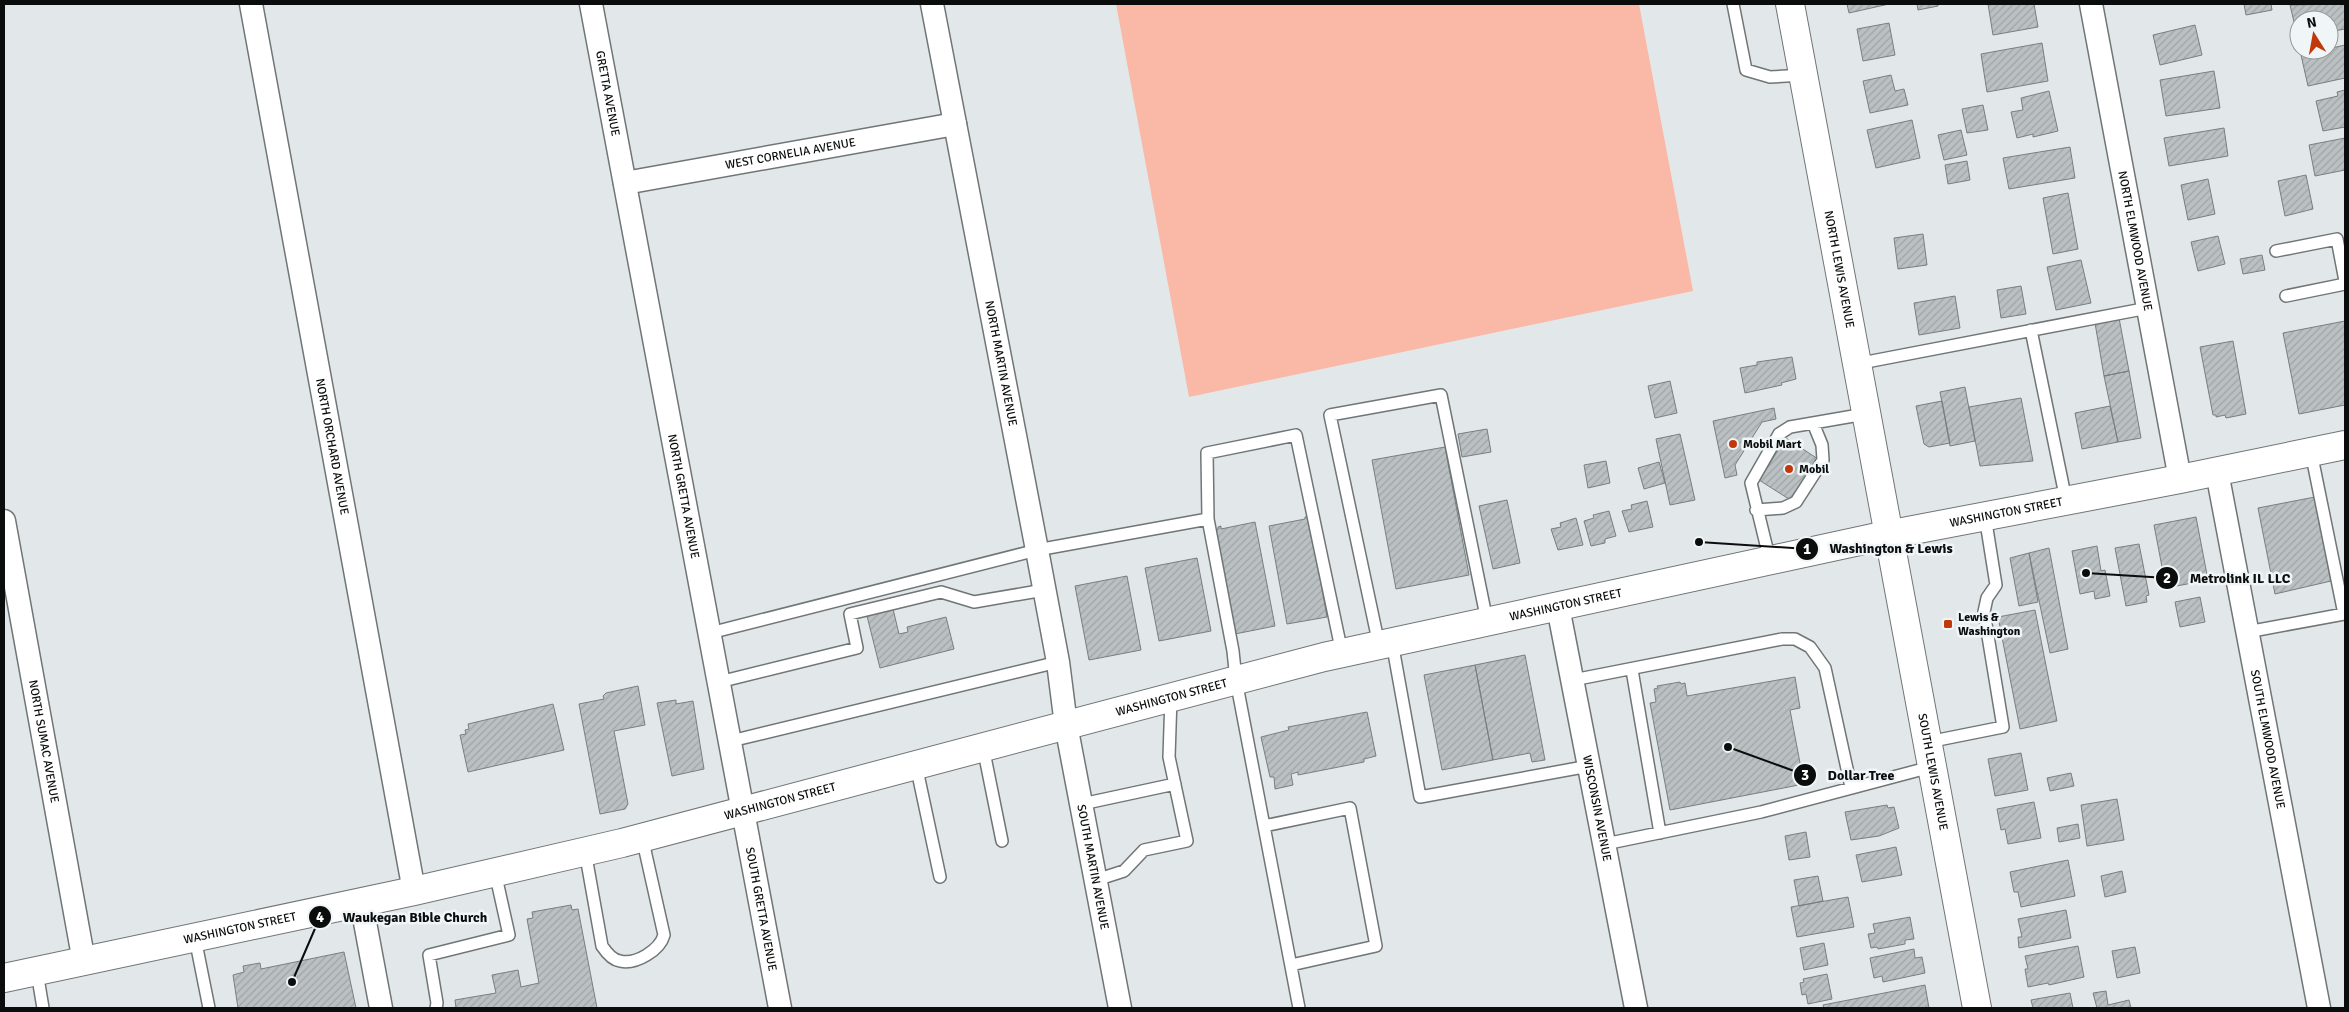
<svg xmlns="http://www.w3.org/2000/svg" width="2349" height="1012" font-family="Signika,sans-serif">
  <defs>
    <pattern id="building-hatch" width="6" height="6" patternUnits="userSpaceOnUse" patternTransform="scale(1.25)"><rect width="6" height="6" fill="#bbc1c2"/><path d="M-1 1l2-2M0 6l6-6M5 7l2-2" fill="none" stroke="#9fa5a6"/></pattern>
  </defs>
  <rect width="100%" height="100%" fill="#e2e8ea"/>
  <!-- park -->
  <path fill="#f9b9a6" d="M1116 4H1639L1693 291 1189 397Z"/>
  <!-- building -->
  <path fill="url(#building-hatch)" stroke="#797f80" d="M1847 4H1889L1849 13Z
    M1917 4H1938V6L1918 10Z
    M1988 4H2034L2038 27 1993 35Z
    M2244 4H2271L2272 10 2246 15Z
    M2345 4V29L2329 32V20H2299L2298 39 2290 5Z
    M1889 23 1895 55 1863 61 1857 29Z
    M2195 25 2202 55 2160 65 2153 35Z
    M2042 43 2048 81 1987 92 1981 54Z
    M2345 45V78L2308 86 2301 55Z
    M2214 71 2220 108 2166 116 2160 80Z
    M1891 75 1895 91 1904 89 1908 105 1870 113 1863 81Z
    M2345 90V127L2323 131 2316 101 2338 96 2337 92Z
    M2049 91 2058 131 2033 137V134L2017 138 2011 112 2023 110 2021 98Z
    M1983 105 1988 130 1967 133 1962 109Z
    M1912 120 1920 158 1876 168 1867 130Z
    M2224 128 2228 156 2169 166 2164 138Z
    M1961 130 1967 155 1944 160 1938 135Z
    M2345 138V170L2315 176 2309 145Z
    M2070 147 2075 178 2009 189 2003 158Z
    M1967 161 1970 180 1948 184 1945 165Z
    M2306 175 2313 209 2285 216 2278 181Z
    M2208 179 2215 214 2188 220 2181 185Z
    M2068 193 2078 249 2053 254 2043 198Z
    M1923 234 1927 265 1898 269 1894 238Z
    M2218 236 2225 264 2198 271 2191 242Z
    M2262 255 2265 270 2243 274 2240 259Z
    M2081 260 2091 303 2056 310 2047 267Z
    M2021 286 2026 314 2001 318 1997 290Z
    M1955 296 1960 328 1919 335 1914 303Z
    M2119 318 2129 371 2104 376 2095 323Z
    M2345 321V405L2299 414 2283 333Z
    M2233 341 2246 414 2226 418 2225 415 2216 417V415H2213L2200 347Z
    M1792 357 1796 379 1781 383 1782 385 1745 393 1740 368 1757 365V362Z
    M2129 371 2141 438 2118 442 2104 376Z
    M1670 381 1677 413 1655 418 1648 386Z
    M1965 387 1975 441 1950 446 1940 392Z
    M2021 398 2033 461 1980 466 1969 407Z
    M1942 401 1950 443 1929 447 1924 444 1916 406Z
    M2110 406 2118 442 2082 449 2075 413Z
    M1774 408 1776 419 1762 422 1735 465 1737 475 1725 478 1713 421Z
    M1487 429 1491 452 1462 457 1458 434Z
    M1680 434 1695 500 1670 505 1656 439Z
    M1786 438 1818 459 1792 501 1759 480Z
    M1445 447 1469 575 1396 589 1372 460Z
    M1606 461 1610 483 1588 488 1584 465Z
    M1659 462 1665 483 1644 489 1638 468Z
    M2315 497 2331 581 2275 594 2258 508Z
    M1507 500 1520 563 1493 569 1479 506Z
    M1647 501 1653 527 1629 532 1622 511 1632 509 1631 505Z
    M1609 511 1616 536 1605 539V543L1591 546 1584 521 1594 518 1593 515Z
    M1309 516 1327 617 1287 624 1269 526 1305 519V517Z
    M2196 517 2208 580 2166 588 2154 525Z
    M1576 518 1583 545 1558 550 1551 529 1561 527 1560 523Z
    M1255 522 1275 626 1235 634 1216 530 1218 529V527L1221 526V529Z
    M2139 544 2149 595 2146 596 2147 602 2126 606 2115 548Z
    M2097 546 2101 571 2105 570 2110 596 2095 599 2094 591 2080 594 2072 551Z
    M2049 548 2068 649 2050 653 2029 553Z
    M2029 553 2038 602 2019 606 2010 558Z
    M1197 558 1211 631 1159 641 1145 568Z
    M1127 576 1141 650 1089 660 1075 586Z
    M2200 597 2205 622 2180 627 2175 602Z
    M893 609 899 634 908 632 907 627 946 617 954 649 880 668 867 616Z
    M2035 610 2057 721 2020 729 1998 617Z
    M1525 655 1545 760 1532 762 1530 753 1493 760 1475 665Z
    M1475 665 1493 760 1442 770 1424 675Z
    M1795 677 1800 708 1790 710 1804 784 1670 810 1650 703 1656 702 1654 689 1658 688 1657 686 1680 682 1681 684 1685 683 1687 696Z
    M638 686 645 725 614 731 628 804 625 809 600 814 579 704 604 699 603 696 606 693Z
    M676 700V704L693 701 704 769 672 776 657 703Z
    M553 704 564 750 468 772 460 735 466 734 465 730 469 729 468 724Z
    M1367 712 1376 756 1364 759V762L1298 775V772L1291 774 1293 785 1275 789 1274 777H1270L1261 737 1289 730 1288 727Z
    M2021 753 2028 790 1995 796 1988 759Z
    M2071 773 2074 786 2050 791 2047 778Z
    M2117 799 2124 840 2087 846 2081 805Z
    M2034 802 2041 838 2008 844 2005 829 2001 830 1997 809Z
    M1887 805 1888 808 1894 807 1899 828 1879 836 1851 840 1845 812Z
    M2078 824 2080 838 2059 842 2057 828Z
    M1806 832 1810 857 1789 860 1785 836Z
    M1896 847 1902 875 1862 882 1856 855Z
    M2068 860 2075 896 2021 907 2018 892H2014L2010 872Z
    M2122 871 2126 892 2105 897 2101 876Z
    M1818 876 1823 901 1799 906 1794 880Z
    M1848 897 1854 927 1797 937 1791 907Z
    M571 905 572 910 578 909 597 1008H456L455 1000 496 993 492 975 518 970 521 987 539 983 527 919 533 918 532 912Z
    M2066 910 2071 938 2019 948 2018 937H2022L2018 919Z
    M1910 917 1914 939 1905 940V944L1878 949 1877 947 1871 948 1868 934 1875 933 1873 924Z
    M1824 943 1828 965 1804 970 1800 948Z
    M2078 946 2084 977 2049 985 2048 983 2028 987 2025 969H2028L2025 956Z
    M2135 947 2140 973 2117 978 2112 951Z
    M1914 949 1915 958 1922 957 1925 973 1883 982 1882 976 1874 978 1870 958Z
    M344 952 356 1008H238L233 975 244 972 243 966 260 963 261 969Z
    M1827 974 1832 999 1808 1004 1806 994 1802 995 1800 983 1804 982 1803 979Z
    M1925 985 1929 1008H1824L1823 1005Z
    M2106 991 2108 1005 2129 1000 2131 1008H2097L2093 993Z
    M2070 993 2073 1008H2033L2031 1000Z"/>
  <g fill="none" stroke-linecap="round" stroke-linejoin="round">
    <defs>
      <path id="service" d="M1733 4 1746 70 1770 77 1803 75
        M2276 251 2337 239 2345 281
        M2286 296 2345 284
        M2031 330 2066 500
        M1856 364 2148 308
        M1756 510 1783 508 1796 502 1823 460 1822 445 1813 423
        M1770 561 1751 483 1779 434 1790 427 1865 414
        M2247 632 2344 614 2311 452
        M710 633 1037 550 1208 519
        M1392 642 1420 797 1589 766
        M1379 645 1330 415 1441 395 1487 621
        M1632 670 1660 833
        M1573 680 1782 639H1795L1810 647 1825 668 1851 787
        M719 682 857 648 850 614 941 592 974 602 1044 590
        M731 741 1058 662
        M1928 742 2003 727 1984 612 1987 598 1996 585 1985 516
        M983 747 1002 841
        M916 765 940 877
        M1082 804 1175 784
        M1264 826 1299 1008
        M1605 844 1761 812 1931 767
        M585 851 602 946C606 952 612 960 620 961 636 965 660 950 664 935L642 837
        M1096 880 1124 871 1144 850 1187 841 1169 757 1171 697
        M195 938 209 1008
        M1291 965 1376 946 1350 808 1264 826 1236 680 1233 651 1208 519 1207 453 1296 435 1342 653
        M37 972 43 1008
        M436 1008 437 1003 429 955 509 935 495 872"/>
      <g id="minor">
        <path id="s1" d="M251 4 414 891"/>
        <path id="s2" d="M591 4 780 1008"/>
        <path id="s3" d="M932 4 1037 550 1058 662 1066 725 1120 1008"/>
        <path id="s4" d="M2091 4 2180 479"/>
        <path id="s5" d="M625 183 955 124"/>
        <path id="s6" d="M2217 472 2319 1008"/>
        <path id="s7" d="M4 521 84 962"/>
        <path id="s8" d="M1558 607 1636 1008"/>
        <path d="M361 901 381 1008"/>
      </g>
      <g id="secondary">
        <path id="s9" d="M1790 4 1977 1008"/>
        <path id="s10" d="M4 978 414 891 622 843 1324 657 1887 535 2180 479 2345 445"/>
      </g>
    </defs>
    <!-- service casing -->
    <use href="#service" stroke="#707576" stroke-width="14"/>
    <!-- minor casing -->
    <use href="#minor" stroke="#707576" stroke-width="25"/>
    <!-- secondary casing -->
    <use href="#secondary" stroke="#707576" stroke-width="30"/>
    <!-- service -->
    <use href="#service" stroke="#fff" stroke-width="11"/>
    <!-- minor -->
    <use href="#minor" stroke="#fff" stroke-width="22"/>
    <!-- secondary -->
    <use href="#secondary" stroke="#fff" stroke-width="28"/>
  </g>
  <!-- markers -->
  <g fill="#c1390a" stroke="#f0f5f7" stroke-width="2">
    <circle cx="1733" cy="444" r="5"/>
    <circle cx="1789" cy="469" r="5"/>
    <rect x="1943" y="619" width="10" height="10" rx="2.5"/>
  </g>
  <g text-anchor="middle" stroke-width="5" stroke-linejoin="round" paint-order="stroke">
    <!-- street labels -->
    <g font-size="12" fill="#0b0d0d" stroke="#f0f5f7">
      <text dy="4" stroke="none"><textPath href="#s2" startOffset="91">GRETTA AVENUE</textPath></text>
      <text dy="4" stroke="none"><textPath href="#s5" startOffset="168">WEST CORNELIA AVENUE</textPath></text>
      <text dy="4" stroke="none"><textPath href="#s4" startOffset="241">NORTH ELMWOOD AVENUE</textPath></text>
      <text dy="4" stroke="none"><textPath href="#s9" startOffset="270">NORTH LEWIS AVENUE</textPath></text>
      <text dy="4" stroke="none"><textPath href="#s3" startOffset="366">NORTH MARTIN AVENUE</textPath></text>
      <text dy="4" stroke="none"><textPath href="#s1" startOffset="450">NORTH ORCHARD AVENUE</textPath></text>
      <text dy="4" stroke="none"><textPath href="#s2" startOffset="501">NORTH GRETTA AVENUE</textPath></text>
      <text dy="4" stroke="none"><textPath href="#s10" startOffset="2056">WASHINGTON STREET</textPath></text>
      <text dy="4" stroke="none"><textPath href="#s10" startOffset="1606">WASHINGTON STREET</textPath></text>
      <text dy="4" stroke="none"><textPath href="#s10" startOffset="1201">WASHINGTON STREET</textPath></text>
      <text dy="4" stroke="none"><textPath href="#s6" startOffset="272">SOUTH ELMWOOD AVENUE</textPath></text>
      <text dy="4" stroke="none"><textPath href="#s7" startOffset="224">NORTH SUMAC AVENUE</textPath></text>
      <text dy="4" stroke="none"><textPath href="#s9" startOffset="781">SOUTH LEWIS AVENUE</textPath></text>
      <text dy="4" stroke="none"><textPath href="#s10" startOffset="796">WASHINGTON STREET</textPath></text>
      <text dy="4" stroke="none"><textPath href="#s8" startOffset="205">WISCONSIN AVENUE</textPath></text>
      <text dy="4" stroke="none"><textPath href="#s3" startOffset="878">SOUTH MARTIN AVENUE</textPath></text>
      <text dy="4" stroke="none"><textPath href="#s2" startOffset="921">SOUTH GRETTA AVENUE</textPath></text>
      <text dy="4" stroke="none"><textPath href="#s10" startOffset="241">WASHINGTON STREET</textPath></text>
    </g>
    <!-- poi labels -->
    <g font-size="12" font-weight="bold" fill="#0b0d0d" stroke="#f0f5f7" text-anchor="start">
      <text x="1743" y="448">Mobil Mart</text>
      <text x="1799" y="473">Mobil</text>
      <text x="1958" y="621">Lewis &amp;<tspan x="1958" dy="14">Washington</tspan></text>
    </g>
  </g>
  <!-- callouts -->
  <path fill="none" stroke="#0b0d0d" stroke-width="2" d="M1699 542L1807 549M2086 573L2167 578M1728 747L1805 775M292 982L320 917"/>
  <g fill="#0b0d0d" stroke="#f0f5f7" stroke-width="2">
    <circle cx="1699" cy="542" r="5"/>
    <circle cx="2086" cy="573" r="5"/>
    <circle cx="1728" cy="747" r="5"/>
    <circle cx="292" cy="982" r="5"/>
    <circle cx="1807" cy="549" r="12"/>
    <circle cx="2167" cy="578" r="12"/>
    <circle cx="1805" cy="775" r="12"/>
    <circle cx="320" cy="917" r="12"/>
  </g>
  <g font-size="15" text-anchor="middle" font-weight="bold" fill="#fff">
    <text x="1807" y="554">1</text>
    <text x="2167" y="583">2</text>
    <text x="1805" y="780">3</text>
    <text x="320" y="922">4</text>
  </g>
  <g font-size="14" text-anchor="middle" font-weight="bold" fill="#0b0d0d" stroke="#f0f5f7" stroke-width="5" stroke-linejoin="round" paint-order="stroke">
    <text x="1891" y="553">Washington &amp; Lewis</text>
    <text x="2240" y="583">Metrolink IL LLC</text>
    <text x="1861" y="780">Dollar Tree</text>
    <text x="415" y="922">Waukegan Bible Church</text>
  </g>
  <!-- border -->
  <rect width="2349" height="1012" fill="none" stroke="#0b0d0d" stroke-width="10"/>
  <!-- north arrow -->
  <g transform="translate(2314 35) rotate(349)"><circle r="24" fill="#f0f5f7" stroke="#949899"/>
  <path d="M0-4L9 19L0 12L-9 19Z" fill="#c1390a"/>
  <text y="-8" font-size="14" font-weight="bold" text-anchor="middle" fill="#0b0d0d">N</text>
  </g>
</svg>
